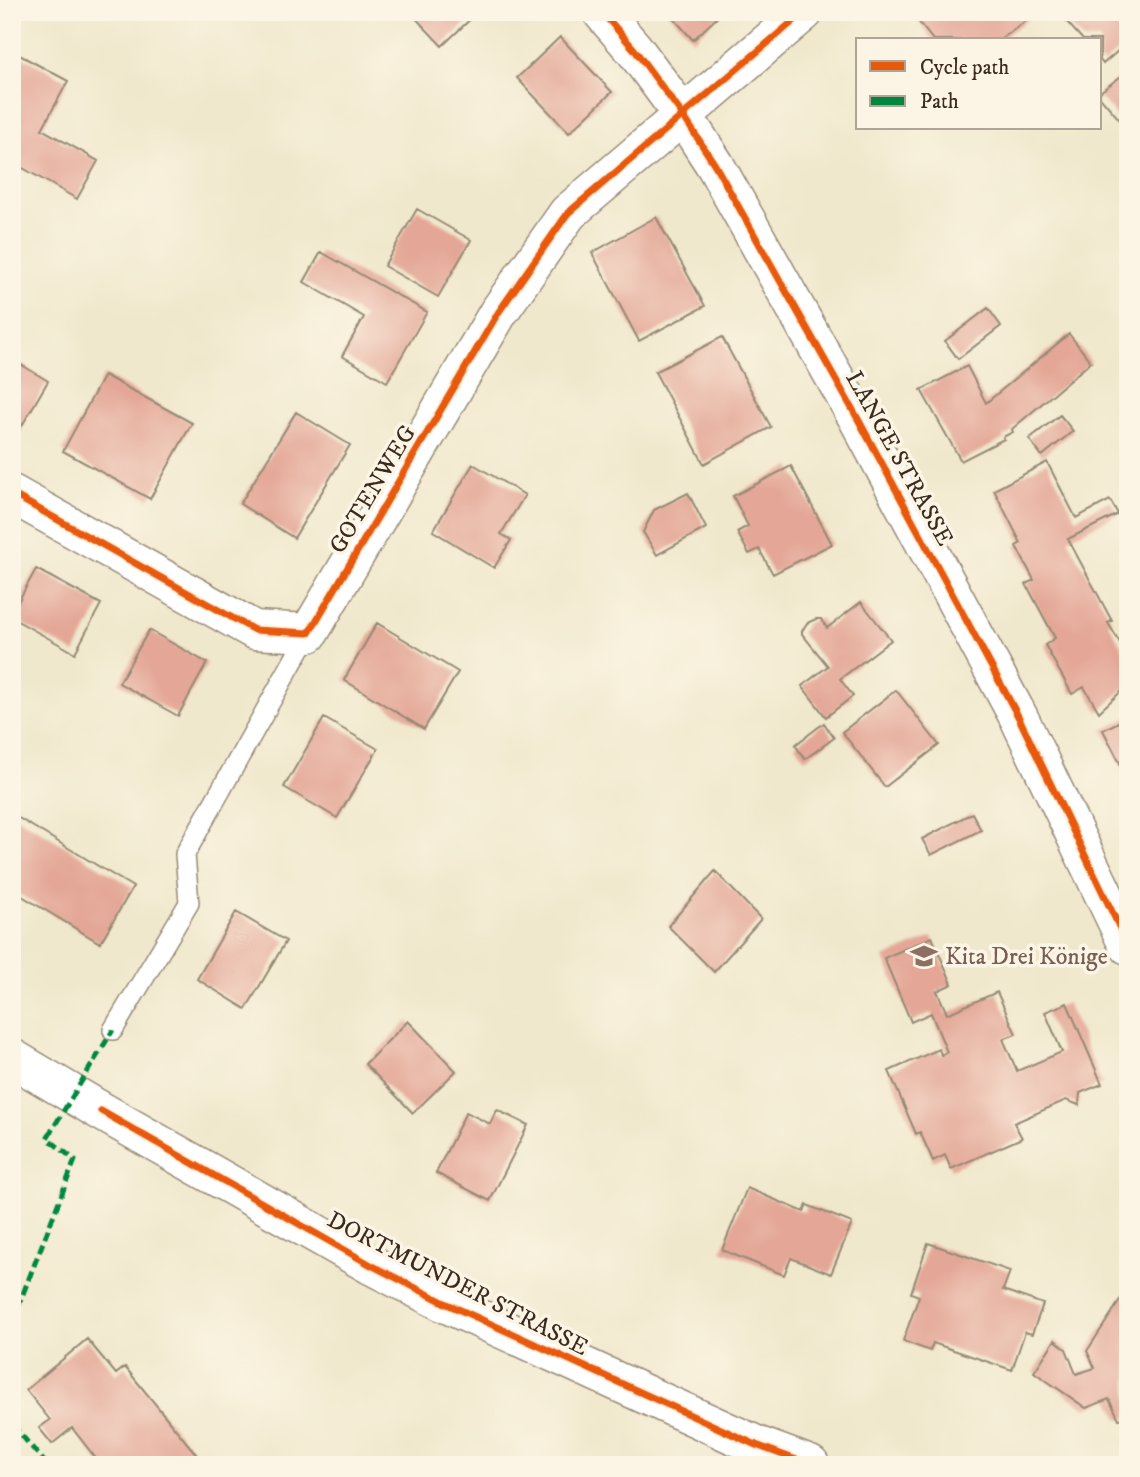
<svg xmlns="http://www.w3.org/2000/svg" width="1140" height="1477" font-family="'IM FELL DW Pica',serif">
  <rect width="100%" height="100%" fill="#fcf5e5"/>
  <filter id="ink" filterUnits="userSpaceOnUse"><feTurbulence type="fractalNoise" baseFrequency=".0143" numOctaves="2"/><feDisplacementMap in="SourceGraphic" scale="14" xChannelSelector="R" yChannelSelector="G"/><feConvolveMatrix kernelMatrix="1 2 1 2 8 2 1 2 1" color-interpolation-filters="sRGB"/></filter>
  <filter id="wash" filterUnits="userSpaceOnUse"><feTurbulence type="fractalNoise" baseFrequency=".00686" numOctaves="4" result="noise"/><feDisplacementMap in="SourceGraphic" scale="28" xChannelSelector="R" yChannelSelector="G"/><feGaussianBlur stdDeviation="1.57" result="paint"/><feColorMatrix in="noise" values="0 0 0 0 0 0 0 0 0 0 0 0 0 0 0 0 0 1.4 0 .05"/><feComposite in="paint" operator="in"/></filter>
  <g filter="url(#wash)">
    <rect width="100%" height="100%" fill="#f0e8cc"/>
    <g id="blocks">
      <!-- building -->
      <path fill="#e4a797" d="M410 12H478L442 46Z
        M668 12H723L693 40Z
        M911 12 982 14 1038 12 1000 40H933Z
        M1058 12H1128V42L1103 64 1100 60V40H1083Z
        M560 37 612 92 569 133 517 78Z
        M12 51 68 81 42 129 98 161 77 199 21 167 18 171 12 168Z
        M1128 71V124L1125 126 1100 97V92Z
        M417 209 471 240 438 297 384 266Z
        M656 217 705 306 639 341 592 253Z
        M321 252 427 312 387 382 342 356 364 317 304 282Z
        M988 308 1001 326 958 359 945 341Z
        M1069 334 1091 362 1012 429 1013 432 1003 437 1004 439 961 461 921 390 967 366 986 403Z
        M722 337 771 427 704 464 655 372Z
        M12 359 48 381 20 429 12 424Z
        M104 375 192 423 150 499 63 451Z
        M296 412 350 445 294 538 240 504Z
        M1060 415 1073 431 1042 456 1029 439Z
        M1047 462 1076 518 1110 500 1118 514 1068 539 1112 621 1108 623 1128 656V685L1099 712 1084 687 1072 694 1045 645 1055 638 1026 584 1034 580 1016 546 1021 543 994 490Z
        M473 464 525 495 501 534 511 540 494 568 433 531Z
        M791 466 832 544 773 574 759 549 749 554 737 532 748 526 733 496Z
        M688 493 706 528 657 555 643 532 654 510Z
        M36 569 101 604 75 653 12 618V613Z
        M861 602 891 640 840 679 853 696 826 717 802 686 828 666 802 634V631L807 623 816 619H821L827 628Z
        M377 623 458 672 424 729 344 680Z
        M149 630 207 663 178 716 119 683Z
        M896 690 939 745 885 787 842 732Z
        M1128 717V767L1123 769 1103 730Z
        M324 718 378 749 337 818 284 787Z
        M824 723 834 738 805 759 795 745Z
        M972 813 981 830 931 855 922 839Z
        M12 814 133 887 100 943 12 890Z
        M715 871 761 919 714 972 668 926Z
        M236 912 286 941 246 1009 197 979Z
        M932 937 952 984 937 991 947 1014 997 992 1016 1034 1003 1039 1017 1071 1062 1052 1045 1012 1067 1003 1102 1084 1080 1093 1079 1105 1066 1100 1014 1123 1022 1138 951 1169 945 1155 933 1161 920 1132 916 1134 889 1071 939 1049 941 1055 947 1052 931 1013 911 1022 884 958Z
        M408 1021 456 1071 413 1113 365 1064Z
        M497 1110 528 1125 490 1201 436 1173 466 1112 490 1124Z
        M747 1188 804 1212 807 1205 852 1223 831 1274 791 1258 784 1275 722 1250Z
        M928 1243 1010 1271 1003 1290 1043 1304 1032 1334 1025 1332 1012 1370 933 1343 930 1351 903 1341 919 1296 911 1293Z
        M1128 1288V1418L1119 1419 1109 1399 1086 1408 1034 1372 1055 1340 1066 1349 1076 1374 1095 1368 1087 1351Z
        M87 1339 116 1374 125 1367 205 1465H101L72 1428 52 1444 39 1428 50 1420 26 1390Z"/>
    </g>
  </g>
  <g filter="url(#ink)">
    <use href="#blocks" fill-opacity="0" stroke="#968975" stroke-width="2"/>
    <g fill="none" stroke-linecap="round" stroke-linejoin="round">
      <defs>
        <path id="lane" d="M113 1030 189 903 185 854 309 633"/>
        <path id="street" d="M12 494 254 630 309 633 498 313 568 213 804 12"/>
        <path id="secondary" d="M602 12 634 49 682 114 715 165 858 419 1019 718 1128 945
          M12 1058 101 1111 371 1265 445 1303 756 1445 810 1465"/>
      </defs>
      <!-- lane casing -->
      <use href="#lane" stroke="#968975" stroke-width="22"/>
      <!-- street casing -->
      <use href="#street" stroke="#968975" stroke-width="41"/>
      <!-- secondary casing -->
      <use href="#secondary" stroke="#968975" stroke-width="41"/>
      <!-- lane -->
      <use href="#lane" stroke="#fff" stroke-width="19"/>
      <!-- street -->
      <use href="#street" stroke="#fff" stroke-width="38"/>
      <!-- secondary -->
      <use href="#secondary" stroke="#fff" stroke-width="38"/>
      <!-- quiet -->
      <path stroke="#00873e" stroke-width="5" stroke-dasharray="10 5" stroke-linecap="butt" d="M12 1322 75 1160 47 1138 113 1030
        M12 1424 47 1465"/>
      <defs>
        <path id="cycleway" d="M602 12 634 49 682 114 715 165 858 419 1019 718 1128 945
          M12 494 254 630 309 633 498 313 568 213 804 12
          M101 1111 371 1265 445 1303 756 1445 810 1465"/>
      </defs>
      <!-- cycleway casing -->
      <use href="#cycleway" stroke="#fcf5e5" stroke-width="11"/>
      <!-- cycleway -->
      <use href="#cycleway" stroke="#e8590c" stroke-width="7"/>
    </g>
  </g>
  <!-- icons -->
  <defs>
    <symbol id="school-bare" viewBox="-9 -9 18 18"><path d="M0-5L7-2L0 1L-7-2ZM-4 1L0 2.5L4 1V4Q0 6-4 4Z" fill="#8d6e63" stroke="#fcf5e5" stroke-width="2.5" paint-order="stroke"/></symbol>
  </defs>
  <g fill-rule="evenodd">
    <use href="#school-bare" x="905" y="937" width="38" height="38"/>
  </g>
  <g text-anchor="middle" stroke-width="7" stroke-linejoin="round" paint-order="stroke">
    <!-- street labels -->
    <g font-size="24" fill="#3b2a1e" stroke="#fcf5e5">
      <text transform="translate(900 458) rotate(61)" y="8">LANGE STRASSE</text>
      <text transform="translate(372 489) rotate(-59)" y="8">GOTENWEG</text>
      <text transform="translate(458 1283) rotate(27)" y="8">DORTMUNDER STRASSE</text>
    </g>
    <!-- education labels -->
    <g font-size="24" fill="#785e54" stroke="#fcf5e5" text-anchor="start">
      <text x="945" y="964">Kita Drei Könige</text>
    </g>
  </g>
  <!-- margin -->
  <rect width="1140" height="1477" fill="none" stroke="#fcf5e5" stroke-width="42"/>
  <!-- legend -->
  <rect x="856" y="38" width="245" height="91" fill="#fcf5e5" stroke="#afa495" stroke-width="2"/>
  <rect x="870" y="61" width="35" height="10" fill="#e8590c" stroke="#afa495" stroke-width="2"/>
  <text x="920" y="74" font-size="21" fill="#3b2a1e">Cycle path</text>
  <rect x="870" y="96" width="35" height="10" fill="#00873e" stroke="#afa495" stroke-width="2"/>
  <text x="920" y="108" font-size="21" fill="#3b2a1e">Path</text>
</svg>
